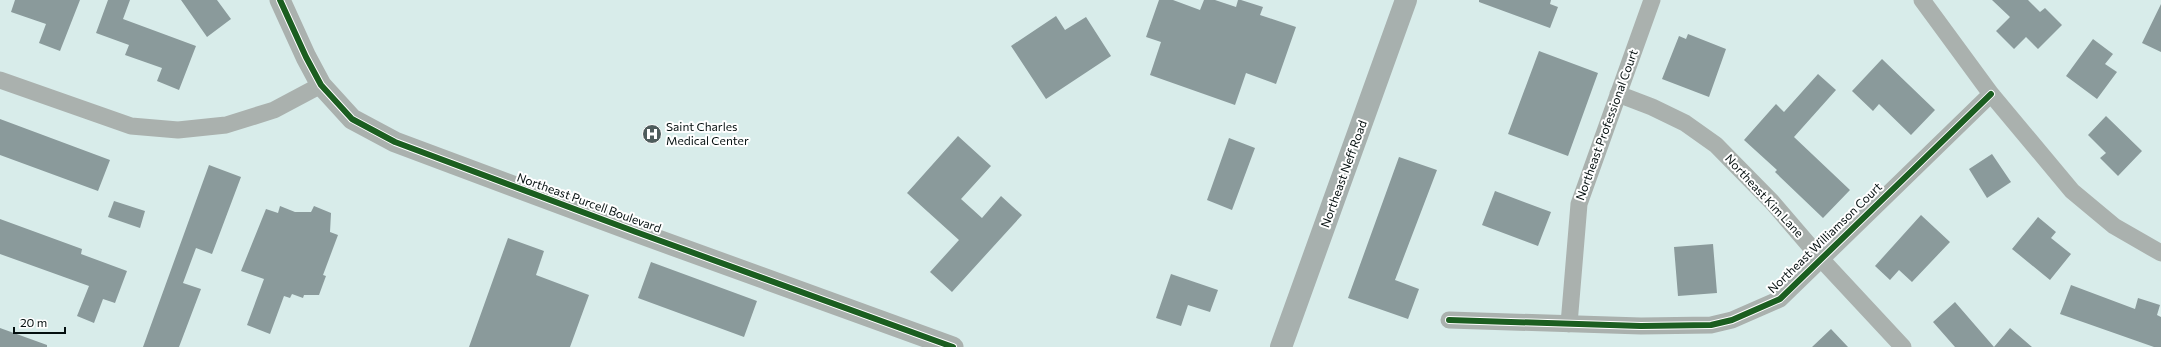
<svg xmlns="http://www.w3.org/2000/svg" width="2161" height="347" font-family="Commissioner,sans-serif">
  <rect width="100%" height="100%" fill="#d8ecea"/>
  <!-- building -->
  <path fill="#8a9a9b" d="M15 0H80L60 51 39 43 46 24 11 12Z
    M108 0H130L123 19 196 46 179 90 157 81 162 68 125 55 129 45 96 33Z
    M181 0H217L231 19 207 37Z
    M1159 0H1173L1200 10 1204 0H1215L1236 7 1238 0H1241L1263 7 1260 15 1296 27 1276 84 1246 73 1235 105 1150 75 1161 42 1146 37Z
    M1479 0H1551L1550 4 1558 7 1550 28 1479 2Z
    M1992 0H2028L2040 12 2045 8 2062 25 2038 49 2026 37 2014 49 1996 31 2010 17Z
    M2161 4V52L2142 43Z
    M1056 16 1065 30 1086 17 1111 56 1046 99 1011 46Z
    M1688 34 1726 49 1709 97 1662 79 1679 36 1686 39Z
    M2093 39 2113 54 2105 64 2117 72 2097 99 2066 76Z
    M1539 51 1598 73 1568 156 1508 134Z
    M1882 59 1935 110 1911 135 1879 104 1873 111 1852 91Z
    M1818 74 1836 90 1794 137 1850 190 1823 218 1775 172 1777 170 1744 140 1776 104 1784 112Z
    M2106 116 2142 151 2118 176 2100 158 2106 153 2088 135Z
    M0 119 110 160 98 191 0 155Z
    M958 136 991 166 961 199 982 218 1001 196 1022 215 952 292 930 272 959 240 907 193Z
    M1229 138 1255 148 1232 210 1207 200Z
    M1992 154 2011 182 1987 198 1969 169Z
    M1399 157 1437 170 1395 280 1419 289 1408 319 1348 298Z
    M209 165 241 177 212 254 196 248 183 283 201 289 179 347H143Z
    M1495 191 1551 212 1538 246 1482 225Z
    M114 201 145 211 140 228 108 217Z
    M280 206 295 212H311L314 206 331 213 330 232 338 235 323 275 326 276 319 295H304L303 298 292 294 290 298 284 296 270 334 247 325 264 279 241 271 266 209 278 213Z
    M1921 215 1950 242 1912 282 1899 270 1890 280 1875 266Z
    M2038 217 2056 232 2051 238 2071 254 2050 280 2012 249Z
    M0 219 82 249 81 254 127 271 115 303 103 299 94 323 77 316 89 286 0 254Z
    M508 238 544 251 536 275 589 295 570 347H469Z
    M1713 244 1717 293 1678 296 1674 247Z
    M651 262 757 301 744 337 638 298Z
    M1171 274 1218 290 1210 312 1188 305 1181 326 1156 318Z
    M2071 285 2135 309 2138 298 2160 305 2157 315 2161 317V347H2154L2060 314Z
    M1955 302 1994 347 2010 328 2032 347H1955L1933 322Z
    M0 328 47 345V347H0Z
    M1831 329 1848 347H1812Z"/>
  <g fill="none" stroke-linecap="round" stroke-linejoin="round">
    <!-- minor -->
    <path stroke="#aab1ae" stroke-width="17" d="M1922 0 1991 94 2072 191 2114 226 2161 253
      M0 80 131 126 178 130 226 125 274 110 321 85
      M1618 94 1652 107 1685 123 1716 145 1772 202 1821 259 1903 347
      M1449 320 1641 326 1711 325 1732 320 1780 299 1991 94
      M1569 324 1579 204 1652 0"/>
    <!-- tertiary -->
    <path stroke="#aab1ae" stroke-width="21" d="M280 0 306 57 321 85 352 119 395 142 636 232 953 347"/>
    <!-- secondary -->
    <path stroke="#a7b0ae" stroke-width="22" d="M1281 347 1406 0"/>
    <defs>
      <path id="cycleway" d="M280 0 306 57 321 85 352 119 395 142 636 232 953 347
        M1449 320 1641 326 1711 325 1732 320 1780 299 1991 94"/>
    </defs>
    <!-- cycleway casing -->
    <use href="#cycleway" stroke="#fff" stroke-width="8"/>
    <!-- cycleway -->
    <use href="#cycleway" stroke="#1b5e20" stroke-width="6"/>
  </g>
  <!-- icons -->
  <defs>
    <symbol id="hospital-disc" viewBox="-11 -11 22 22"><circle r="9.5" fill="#4e5c5c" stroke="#fff"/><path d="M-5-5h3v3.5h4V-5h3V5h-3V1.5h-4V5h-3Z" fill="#fff"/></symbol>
  </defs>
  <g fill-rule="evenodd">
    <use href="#hospital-disc" x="641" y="123" width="22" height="22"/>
  </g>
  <g text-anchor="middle" stroke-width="4" stroke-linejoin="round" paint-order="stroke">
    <!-- street labels -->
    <g font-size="12" fill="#040f0f" stroke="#fff">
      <text transform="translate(1607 125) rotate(-70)" y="4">Northeast Professional Court</text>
      <text transform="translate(1344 174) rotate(-70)" y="4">Northeast Neff Road</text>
      <text transform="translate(1764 196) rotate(47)" y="4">Northeast Kim Lane</text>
      <text transform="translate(589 203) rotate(20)" y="4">Northeast Purcell Boulevard</text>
      <text transform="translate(1825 238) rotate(-44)" y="4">Northeast Williamson Court</text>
    </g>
    <!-- poi labels -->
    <g font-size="12" fill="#040f0f" stroke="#fff" text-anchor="start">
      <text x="666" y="131">Saint Charles<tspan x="666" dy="14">Medical Center</tspan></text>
    </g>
  </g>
  <!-- scale -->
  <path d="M14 327v6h51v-6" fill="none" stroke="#040f0f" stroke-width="2"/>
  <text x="20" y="327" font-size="12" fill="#040f0f" stroke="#ffffff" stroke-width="3" paint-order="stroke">20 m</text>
</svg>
